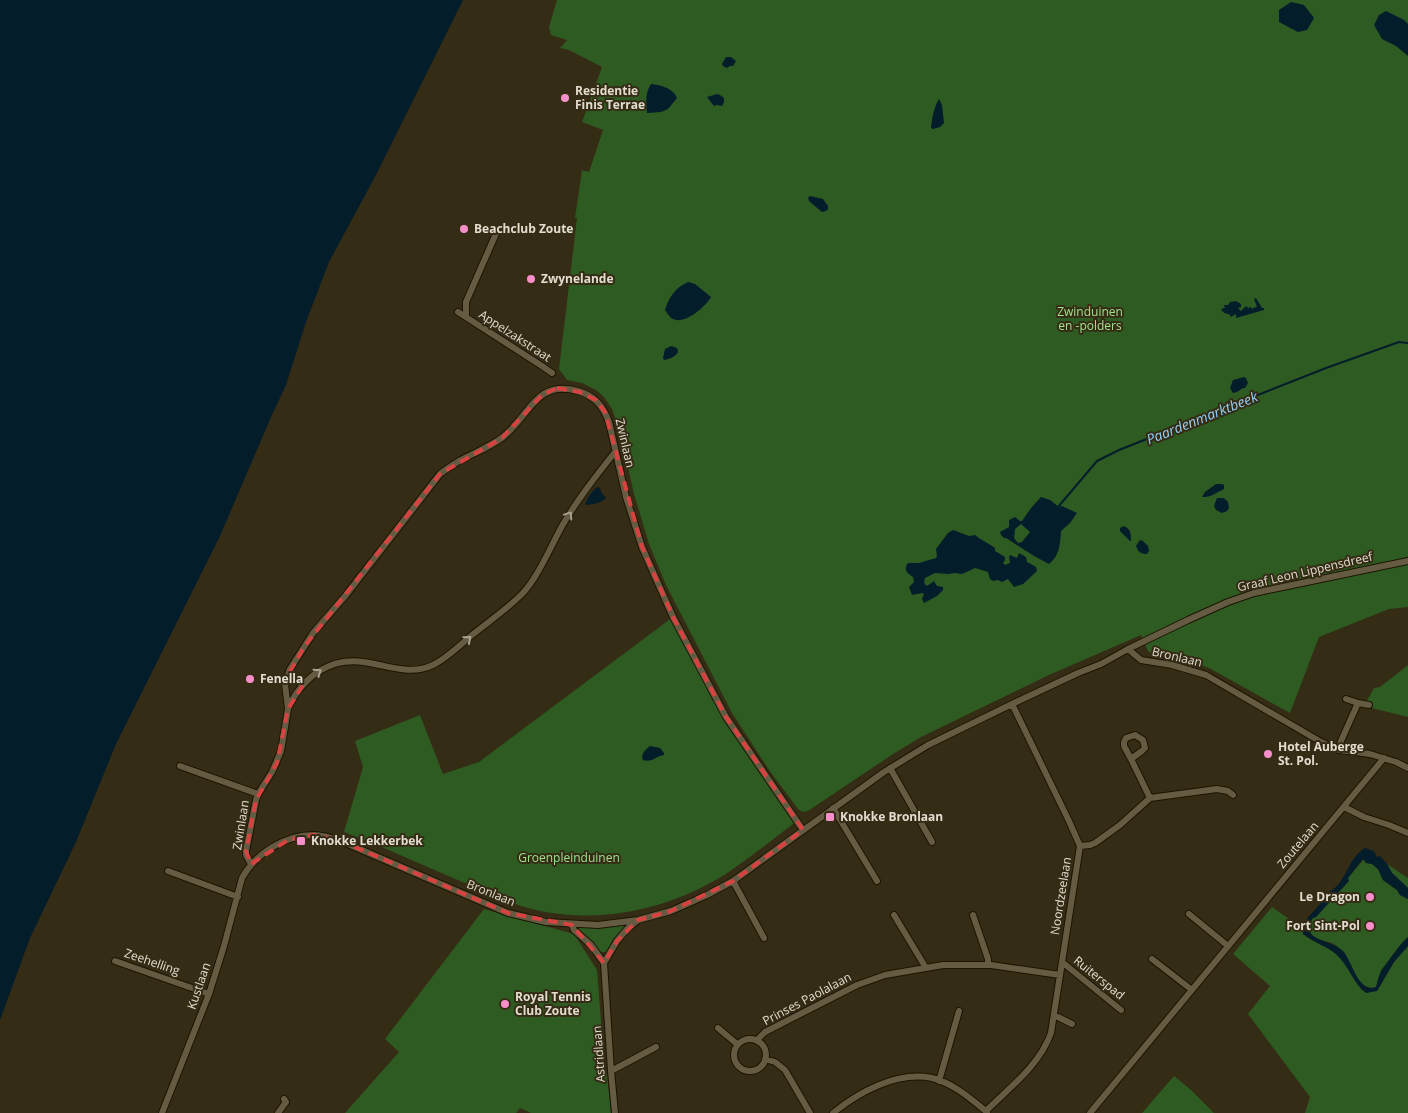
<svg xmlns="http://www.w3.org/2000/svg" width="1408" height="1113" font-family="'Open Sans',sans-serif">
  <rect width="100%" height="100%" fill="#352c15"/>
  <!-- green -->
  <path fill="#2d5b21" d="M557 0H1408V607L1389 609 1319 637 1290 713 1209 668 1184 659 1151 653 1148 651 1141 635 1049 675 921 737 893 754 808 811 803 812 798 809 769 770 732 713 666 585 649 544 634 494 620 432 612 409 604 397 596 390 582 383 567 380 559 369 577 218H575L582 170 589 172 603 130 582 122 602 67 569 50 560 48 567 40 551 35 549 27Z
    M673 617 726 717 797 821C773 839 749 859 724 875 661 914 582 928 512 903 498 898 484 891 470 885 428 868 387 848 344 832L363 767 355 741 420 715 443 774 479 762Z
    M1408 665V717L1364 706 1374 688 1380 687Z
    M1364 859 1366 863 1372 864 1378 869 1383 880 1397 890 1400 895 1408 899V937C1398 946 1391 958 1383 968 1379 973 1378 981 1376 987 1359 994 1347 957 1338 947 1330 939 1316 943 1310 932 1307 927 1310 922 1313 918L1316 917 1348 881V878Z
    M1387 864 1408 878V888L1392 873Z
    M1272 907 1303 929V934C1313 942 1327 946 1337 955 1347 964 1353 979 1362 990L1377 991 1394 962 1408 946V1113H1305L1310 1097 1248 1014 1270 986 1233 954Z
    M484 909 574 934 597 970 605 1073H607L611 1113H531L520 1108 516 1113H345L399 1052 385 1039Z
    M623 925 625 926 612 941 608 951 605 952H599L589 939 578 930 580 928H595Z
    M1174 1076 1190 1089 1214 1113H1142Z"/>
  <!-- water -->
  <path fill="#031d2b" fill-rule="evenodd" d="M0 0H463L376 175 329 262 306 322 286 385 271 417 220 536 116 744 76 842 30 938 0 1020Z
    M1291 2 1304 5 1314 18 1307 30 1298 32 1279 22V10Z
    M1386 11 1404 20 1408 24V56L1396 46 1382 39 1374 25 1379 15Z
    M726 57H731L736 61 733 66H730L727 68 723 66 722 64Z
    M651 84C661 85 673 88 677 98L668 109 661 112 647 113C646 102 645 93 651 84Z
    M717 94 720 95 724 98V102L722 106 717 105 714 106 707 97Z
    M939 99 942 105 944 123 940 127 933 129 931 128C932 118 934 107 939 99Z
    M810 196 823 199 828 206V209L826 211 822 212 809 201 808 198Z
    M688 282 695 284 711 297C706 306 685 325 673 319 670 318 667 313 665 310 669 297 675 288 688 282Z
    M1256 298 1262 308H1264V310L1236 318V314L1231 317 1229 314C1226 314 1222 312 1221 309L1225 308 1224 305H1228L1230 302 1236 301 1241 304V307L1238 308 1241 311 1246 306 1248 308 1251 307 1253 310V308L1257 307 1254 299Z
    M671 346 677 348 678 352C675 357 670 359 664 360L663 358 665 349Z
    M1244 377 1246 378 1248 383 1245 388H1243L1237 392 1233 393 1230 388 1233 380Z
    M1216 484H1222L1224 485V489C1217 492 1211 498 1202 497L1205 492Z
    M597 487 600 488 601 492 606 498C600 504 592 504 585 505 587 498 592 491 597 487Z
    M1041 497 1050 500 1059 507 1062 506 1077 513 1070 523 1061 531C1060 544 1060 555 1049 564L1034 556 1006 538H1004L1001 535 1000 532 1009 527V520L1015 517 1020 521H1022L1031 508ZM1021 524 1030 532 1022 542 1018 543 1014 538 1015 529Z
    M1217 498H1224L1228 502 1229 508 1227 511 1222 513 1216 510 1214 506Z
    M1124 526C1131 529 1131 534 1131 541H1130L1120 531V528Z
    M953 530 969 536 975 535C981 540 988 543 995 548V551L1005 557V560L1003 563 1005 565 1010 563 1009 557 1010 555 1017 558 1019 553 1026 557 1027 562 1036 567 1037 571 1023 584 1014 587 1008 579 1002 582 998 580 993 581 990 579 988 572 975 568 962 574 955 573 948 574 935 573 925 578 924 583 927 586 934 581 937 586 943 587V590L937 596 924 603 922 599 924 594 922 593 912 595 909 587 914 582 913 577C907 573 903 570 908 563H919L936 558 937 556 936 549 948 533Z
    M1140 540 1143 541 1148 546 1149 551 1147 554C1141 554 1138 552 1136 546Z
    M650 746 660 748 664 753V755C656 756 652 763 643 760 640 755 646 749 650 746Z
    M1365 848 1374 851 1377 857 1380 856 1387 864 1392 873 1408 888V899L1400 895 1397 890 1383 880 1378 869 1372 864 1366 863 1363 859 1348 878 1349 881 1316 917 1313 918C1310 922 1307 927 1310 932 1315 942 1334 941 1344 952 1352 962 1359 994 1376 987 1378 981 1379 973 1383 968 1391 958 1398 946 1408 937V946L1394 962 1377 991 1366 993C1353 983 1349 966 1337 955 1327 946 1313 942 1303 934 1301 919 1316 911 1323 900 1327 895 1322 899 1327 894 1330 891 1334 889 1337 886 1348 874 1350 857 1365 848Z"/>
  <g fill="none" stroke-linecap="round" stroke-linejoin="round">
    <!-- stream -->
    <path stroke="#031d2b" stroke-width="2" d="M1058 507 1097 461 1119 450 1326 368 1399 342 1408 343"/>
    <defs>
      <path id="minor" d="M458 312 542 366 552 373
        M466 317V302L498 229
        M1128 649 1141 660 1172 665 1206 675 1321 742 1339 750 1370 754 1396 762 1408 768
        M288 675 303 685
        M1346 699 1358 703 1369 705
        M288 708C304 675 332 655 370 663 391 667 412 675 433 665 447 658 460 645 472 635 488 622 507 609 522 594 537 579 551 546 562 526 577 500 596 476 615 452
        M1339 750 1341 741 1358 703
        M1131 759 1142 751 1145 748 1143 740 1135 735 1126 738 1124 742V746L1131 759 1150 798
        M180 766 258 794
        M890 768 932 842
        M1344 807 1364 817 1389 825 1408 833
        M833 808 877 881
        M1080 846 1090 845 1095 843 1120 825 1150 798 1217 789 1228 791 1233 795
        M251 864 246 855V851L256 800 258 794 272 772 281 751 288 709 285 684 290 669 313 633 346 595 440 474C446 469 453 465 459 461 474 453 490 447 503 437 530 416 535 379 578 391 595 396 603 406 609 422L626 497 642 547 673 617 726 717 803 830
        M168 871 238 897
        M733 881 764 938
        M1189 914 1228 946
        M894 915 926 968
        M973 915 988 959V965
        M572 925 574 930 591 945 604 963
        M1152 959 1192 990
        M115 961 209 994
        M1062 962 1121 1010
        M1055 1016 1058 1017 1072 1024
        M718 1028 737 1044
        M734 1055a16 16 0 1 1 32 0a16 16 0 1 1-32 0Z
        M757 1040 765 1032 857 985 885 975 943 965H991L1060 975
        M765 1059 775 1062 785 1070 810 1113
        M611 1071 656 1047
        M939 1081 959 1011
        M986 1111C1010 1087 1039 1066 1051 1033L1080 846 1069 821 1012 704
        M162 1113 209 994 224 946 242 878C256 853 285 835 314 835 323 835 332 838 341 841L508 913 546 922 598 925 638 920 671 911 707 895 733 881 884 772 928 745 1012 704 1078 673 1101 664 1128 649 1188 620 1228 602 1254 593 1408 561
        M278 1113 286 1102 284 1099
        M615 1113 611 1071 604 963 617 941 628 928 637 921
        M833 1113C859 1092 897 1071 932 1078 953 1083 971 1099 987 1112
        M1090 1113 1384 758"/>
    </defs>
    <!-- minor casing -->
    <use href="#minor" stroke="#1c1401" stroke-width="8"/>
    <!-- minor -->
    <use href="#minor" stroke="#655b43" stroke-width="6"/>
  </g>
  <!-- one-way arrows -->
  <defs><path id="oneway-chevron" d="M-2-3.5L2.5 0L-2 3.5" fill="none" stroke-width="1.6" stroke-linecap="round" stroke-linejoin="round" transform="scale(1.25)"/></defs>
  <g stroke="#aaa290">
    <use href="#oneway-chevron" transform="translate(569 515) rotate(-56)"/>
    <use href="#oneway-chevron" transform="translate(468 639) rotate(-40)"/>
    <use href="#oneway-chevron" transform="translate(318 672) rotate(-35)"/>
  </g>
  <!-- marked area -->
  <path fill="none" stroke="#d84341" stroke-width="4" stroke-dasharray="10 6" stroke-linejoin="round" d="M557 388 580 392 596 400 605 412 642 547 673 617 726 717 803 830 733 881 671 911 638 920 617 941 604 963 572 925 508 913 341 841 313 835 288 840 251 864 246 851 256 800 277 763 288 709 303 685 288 675 304 647 440 474 502 438 542 395Z"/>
  <!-- markers -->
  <g fill="#f98fca" stroke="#352c15" stroke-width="2">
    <circle cx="565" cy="98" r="5"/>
    <circle cx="464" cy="229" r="5"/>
    <circle cx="531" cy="279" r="5"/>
    <circle cx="250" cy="679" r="5"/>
    <circle cx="1268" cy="754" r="5"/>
    <rect x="825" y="812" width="10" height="10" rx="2.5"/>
    <rect x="296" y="836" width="10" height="10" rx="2.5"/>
    <circle cx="1370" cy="897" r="5"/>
    <circle cx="1370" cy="926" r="5"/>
    <circle cx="505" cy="1004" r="5"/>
  </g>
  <g text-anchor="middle" stroke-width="4" stroke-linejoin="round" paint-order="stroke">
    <!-- poi labels -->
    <g font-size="12" font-weight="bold" fill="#e2ddcf" stroke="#352c15" text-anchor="start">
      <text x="575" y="95">Residentie<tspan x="575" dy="14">Finis Terrae</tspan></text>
      <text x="474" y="233">Beachclub Zoute</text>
      <text x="541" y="283">Zwynelande</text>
      <text x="260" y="683">Fenella</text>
      <text x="1278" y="751">Hotel Auberge<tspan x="1278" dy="14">St. Pol.</tspan></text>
      <text x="840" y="821">Knokke Bronlaan</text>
      <text x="311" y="845">Knokke Lekkerbek</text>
      <text x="1360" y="901" text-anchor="end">Le Dragon</text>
      <text x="1360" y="930" text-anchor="end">Fort Sint-Pol</text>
      <text x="515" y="1001">Royal Tennis<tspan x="515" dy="14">Club Zoute</tspan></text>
    </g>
    <!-- park labels -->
    <g font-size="12" fill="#9de38b" stroke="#352c15">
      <text x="1090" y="316">Zwinduinen<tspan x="1090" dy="14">en -polders</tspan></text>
      <text x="569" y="862">Groenpleinduinen</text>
    </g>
    <!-- street labels -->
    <g font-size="12" fill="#e2ddcf" stroke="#352c15">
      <text transform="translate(515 336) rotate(33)" y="4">Appelzakstraat</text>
      <text transform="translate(625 443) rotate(77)" y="4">Zwinlaan</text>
      <text transform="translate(1305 572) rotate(-13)" y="4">Graaf Leon Lippensdreef</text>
      <text transform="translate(1177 657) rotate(13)" y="4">Bronlaan</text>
      <text transform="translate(241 825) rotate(-81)" y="4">Zwinlaan</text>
      <text transform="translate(1298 845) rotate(-50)" y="4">Zoutelaan</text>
      <text transform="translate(491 893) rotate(22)" y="4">Bronlaan</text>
      <text transform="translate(1061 896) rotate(-81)" y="4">Noordzeelaan</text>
      <text transform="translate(152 962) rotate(19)" y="4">Zeehelling</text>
      <text transform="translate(1099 978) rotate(39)" y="4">Ruiterspad</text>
      <text transform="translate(199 986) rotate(-71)" y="4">Kustlaan</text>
      <text transform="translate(807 999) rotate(-28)" y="4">Prinses Paolalaan</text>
      <text transform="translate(599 1054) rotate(-94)" y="4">Astridlaan</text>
    </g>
    <!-- water labels -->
    <g font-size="14" font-style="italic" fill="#93cff6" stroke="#352c15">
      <text transform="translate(1202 418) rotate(-22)" y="5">Paardenmarktbeek</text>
    </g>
  </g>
</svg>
